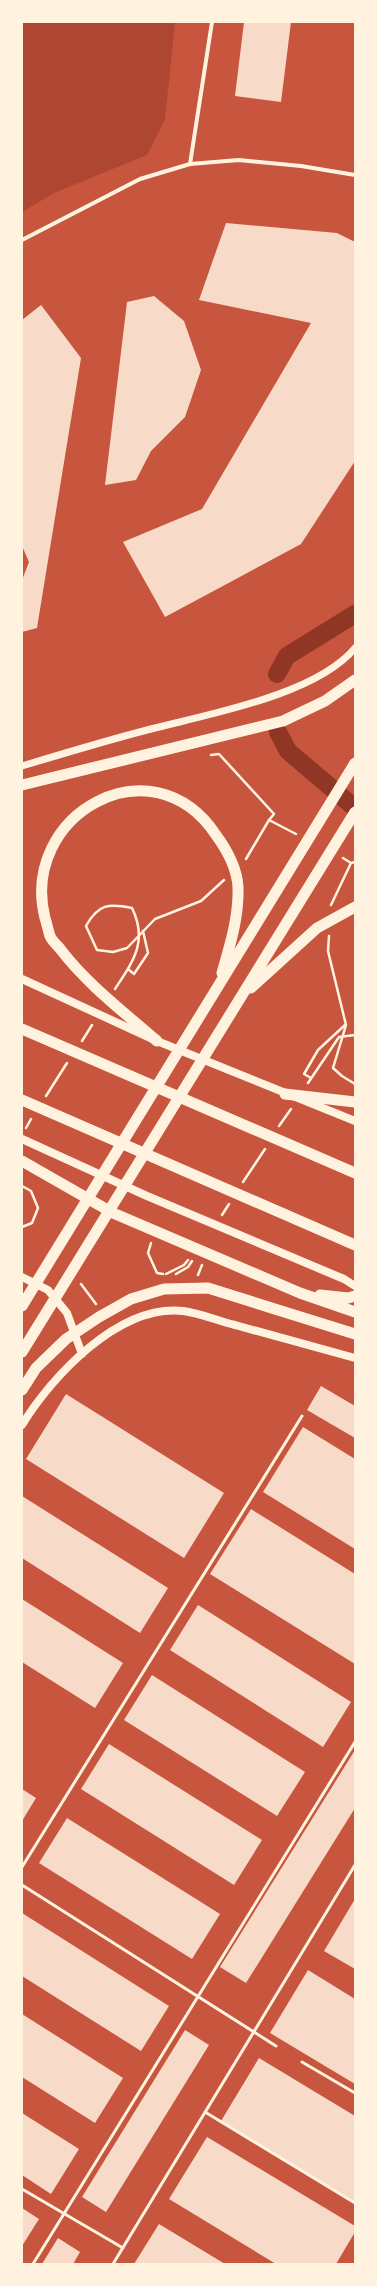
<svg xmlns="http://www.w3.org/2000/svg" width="377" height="2286" font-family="Jost,sans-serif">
  <rect width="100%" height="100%" fill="#c8553d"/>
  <!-- green -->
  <path fill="#ae4732" d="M22 22H175L165 119 147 155 54 193 22 212Z"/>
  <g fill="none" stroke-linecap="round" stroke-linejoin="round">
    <!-- canal -->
    <path stroke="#8f3625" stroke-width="18" d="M277 674 287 656 355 614
      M278 732 288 751 355 808"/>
  </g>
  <!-- building -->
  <path fill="#f7dbc8" d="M244 22H291L281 102 235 96Z
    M226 223 337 233 355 242V461L301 544 165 617 123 542 202 509 311 323 199 300Z
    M154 296 184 321 201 370 185 417 151 451 136 480 105 485 127 302Z
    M41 305 81 358 37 628 22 632V580L29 562 22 546V320Z
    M321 1386 355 1406V1438L307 1410Z
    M66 1394 224 1493 184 1558 26 1459Z
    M303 1427 355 1459V1549L263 1492Z
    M22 1496 168 1588 140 1633 22 1558Z
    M251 1509 355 1574V1664L210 1574Z
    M22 1599 123 1663 95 1708 22 1662Z
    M198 1605 351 1702 323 1747 170 1650Z
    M152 1675 305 1772 277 1816 124 1720Z
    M109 1744 262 1840 234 1885 81 1789Z
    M355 1750V1808L246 1983 220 1967Z
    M22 1789 36 1798 22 1821Z
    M67 1818 220 1914 192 1959 39 1863Z
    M355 1899V1969L324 1951Z
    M22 1913 169 2006 141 2051 22 1976Z
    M308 1970 355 1999V2084L270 2033Z
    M22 2014 123 2078 95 2123 22 2077Z
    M185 2030 209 2045 106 2212 82 2197Z
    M259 2058 355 2116V2202L221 2121Z
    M22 2113 79 2149 51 2194 22 2175Z
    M207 2137 355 2226V2232L336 2264H276L169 2199Z
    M22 2208 39 2219 22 2246Z
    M159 2224 225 2264H134Z
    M58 2238 80 2252 73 2264H42Z"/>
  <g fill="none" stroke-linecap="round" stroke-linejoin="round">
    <!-- path -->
    <path stroke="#fff3e0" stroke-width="2.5" d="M211 755 219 754 274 814 269 820
      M246 859 269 820 296 834
      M351 863 355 862
      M331 905 351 863 343 858
      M329 936 328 951 346 1025 333 1068 342 1076 355 1084
      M128 969 134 974 148 953 143 931
      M115 989C134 960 148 941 132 908 109 903 98 904 86 926L97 950 113 952 127 948 155 919 201 901 224 880
      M82 1041 92 1025
      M311 1078 304 1074 318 1050 345 1025
      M308 1083 339 1037 355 1035
      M46 1096 67 1063
      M279 1126 291 1109
      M26 1128 31 1119
      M243 1182 265 1149
      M22 1186 31 1191 38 1208 32 1223 22 1227
      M222 1215 229 1204
      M151 1243 148 1253 157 1273 163 1274
      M166 1274 184 1265 188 1260
      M176 1274 188 1267 192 1261
      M198 1275 202 1265
      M81 1284 96 1304"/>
    <!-- service -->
    <path stroke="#fff3e0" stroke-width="3" d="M22 1867 302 1416
      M22 1885 276 2046
      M302 2062 355 2093
      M205 2112 355 2203
      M22 2189 123 2248
      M33 2264 355 1742
      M113 2264 355 1865"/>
    <!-- minor -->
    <path stroke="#fff3e0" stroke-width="4" d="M190 164 212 22
      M22 240 140 179 190 164 239 160 301 166 355 175"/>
    <!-- tertiary -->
    <path stroke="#fff3e0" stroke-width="7" d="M22 766C65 753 108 740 151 729 209 714 316 695 355 648"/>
    <!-- secondary -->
    <path stroke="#fff3e0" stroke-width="8" d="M22 979 157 1041 355 1121
      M22 1139 147 1196 344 1279 355 1286
      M22 1277 48 1290 67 1313 82 1354
      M22 1425C52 1376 119 1304 183 1311 200 1313 218 1321 235 1325 275 1336 315 1347 355 1358"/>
    <!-- trunk -->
    <path stroke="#fff3e0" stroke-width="11" d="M22 785 283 721 325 701 355 680
      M251 988 317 928 355 907
      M22 1029 355 1173
      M157 1041C124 1012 88 985 61 950 58 946 52 941 50 936 48 930 47 924 45 918 19 815 152 739 216 835 227 850 237 868 238 887 239 917 230 945 222 973
      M285 1094 355 1102
      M22 1100 355 1245
      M22 1161 113 1213 300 1293 355 1312
      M320 1295 348 1298 355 1296
      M22 1306 355 763
      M22 1352 355 812
      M22 1390 36 1368 66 1339 99 1317 131 1299 164 1289 208 1288 355 1334"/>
  </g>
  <!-- border -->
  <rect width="377" height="2286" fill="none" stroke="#fff3e0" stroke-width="46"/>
</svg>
